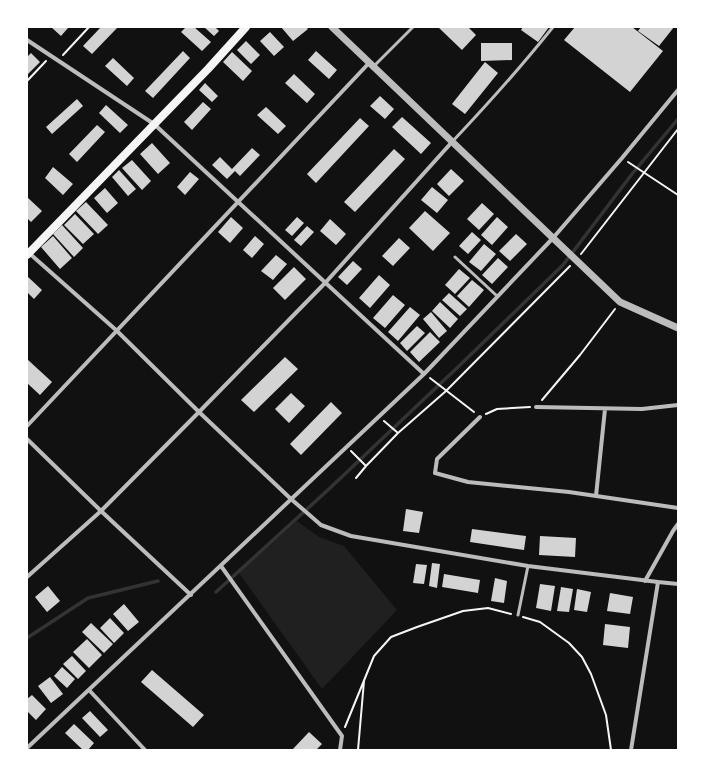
<svg xmlns="http://www.w3.org/2000/svg" width="705" height="777" font-family="'Open Sans',sans-serif">
  <rect width="100%" height="100%" fill="#111"/>
  <!-- green -->
  <path fill="#202020" d="M297 521 319 537 344 546 397 610 322 689 239 573Z"/>
  <g fill="none" stroke-linecap="round" stroke-linejoin="round">
    <!-- stream -->
    <path stroke="#333" stroke-width="3.5" d="M216 592 329 489 458 367 563 265 632 174 678 119
      M27 638 88 598 158 581"/>
  </g>
  <!-- building -->
  <path fill="#d3d3d3" d="M51 27H68V28L61 36Z
    M101 27H118L92 54 83 46Z
    M186 27H194L211 42 202 51 181 32Z
    M204 27H215L219 31 214 36Z
    M281 27H306L308 29 293 41Z
    M438 27H468L476 35 462 50Z
    M523 27H549L538 42 521 30Z
    M575 27H632L663 51 630 92 564 40Z
    M641 27H674L659 46 638 31Z
    M270 32 284 47 274 56 260 41Z
    M246 41 260 55 251 64 237 50Z
    M481 43H512V60L481 61Z
    M183 51 190 58 153 98 145 91Z
    M316 51 337 70 329 79 308 60Z
    M232 52 252 71 243 81 223 62Z
    M31 53 40 62 27 75V57Z
    M113 58 134 78 127 86 105 66Z
    M485 62 498 73 465 114 452 104Z
    M294 74 315 94 307 103 285 83Z
    M205 83 218 96 212 102 199 90Z
    M380 96 394 109 385 119 370 106Z
    M77 99 83 106 52 134 46 127Z
    M203 102 211 109 192 130 184 122Z
    M106 105 128 125 120 133 99 113Z
    M266 107 286 126 278 134 257 115Z
    M402 117 431 143 421 154 392 127Z
    M360 118 369 126 316 183 307 174Z
    M97 125 105 132 77 162 69 154Z
    M152 143 170 163 158 174 140 154Z
    M252 148 260 155 240 176 235 171 227 179 212 165 220 157 232 169Z
    M394 149 405 159 355 212 344 202Z
    M132 160 151 181 142 190 122 168Z
    M53 167 73 184 63 195 45 178Z
    M451 169 464 181 449 196 437 184Z
    M119 170 136 189 128 196 112 177Z
    M190 172 199 179 185 195 177 187Z
    M432 187 448 200 437 213 421 200Z
    M105 188 118 203 107 213 94 198Z
    M27 197 42 211 31 222 27 218Z
    M86 202 108 225 98 234 76 211Z
    M482 203 494 214 479 230 467 219Z
    M425 211 450 233 433 251 409 228Z
    M75 214 94 234 83 244 64 225Z
    M231 217 243 228 230 243 218 232Z
    M297 217 304 223 292 236 285 230Z
    M497 217 508 227 492 245 481 235Z
    M330 219 346 234 336 245 320 231Z
    M62 225 83 248 74 257 53 234Z
    M307 226 314 232 301 246 294 240Z
    M472 232 481 240 468 254 459 246Z
    M516 234 527 244 510 261 499 251Z
    M53 236 72 258 60 269 41 247Z
    M255 236 264 244 252 258 243 250Z
    M399 238 410 248 393 266 382 256Z
    M484 244 496 254 481 271 469 262Z
    M276 255 287 264 273 280 261 271Z
    M498 258 508 267 492 284 482 275Z
    M353 261 362 269 347 285 338 277Z
    M294 267 306 279 285 300 273 288Z
    M459 269 470 278 455 294 445 285Z
    M379 275 390 285 370 308 359 298Z
    M27 276 42 290 34 299 27 292Z
    M472 280 484 290 469 307 457 296Z
    M449 293 467 309 460 316 442 300Z
    M393 295 405 305 385 328 373 318Z
    M440 302 458 319 450 328 432 311Z
    M410 307 420 315 398 341 388 332Z
    M431 312 447 331 439 338 423 319Z
    M417 326 425 333 407 351 400 343Z
    M430 332 440 342 419 362 410 352Z
    M285 357 298 369 254 412 241 400Z
    M27 359 52 382 40 395 27 383Z
    M291 393 305 406 289 423 275 409Z
    M331 402 342 413 301 455 290 444Z
    M406 509 423 512 419 533 403 531Z
    M472 529 526 536 524 550 470 542Z
    M540 536 576 538 575 557 539 555Z
    M432 563 440 564 437 588 429 586Z
    M416 564 427 565 424 584 413 583Z
    M444 574 480 580 478 593 442 587Z
    M495 578 507 581 504 603 491 601Z
    M540 584 555 586 551 611 536 608Z
    M48 586 60 601 47 612 35 597Z
    M561 587 573 589 569 612 557 611Z
    M577 589 591 592 587 612 574 610Z
    M610 593 633 597 630 614 607 611Z
    M124 604 139 622 128 631 113 614Z
    M110 618 124 633 114 643 100 628Z
    M91 623 113 644 104 653 82 632Z
    M605 624 630 627 628 648 603 645Z
    M87 639 102 655 89 668 73 652Z
    M72 656 86 671 78 679 63 664Z
    M62 667 75 679 67 688 54 676Z
    M152 670 204 715 193 727 141 682Z
    M50 677 63 694 51 703 38 686Z
    M32 695 46 709 36 720 27 711V699Z
    M90 711 108 730 100 737 82 718Z
    M74 724 94 743 88 750H83L65 733Z
    M309 732 322 744 316 750H292Z"/>
  <g fill="none" stroke-linecap="round" stroke-linejoin="round">
    <!-- path -->
    <path stroke="#f5f5f5" stroke-width="2" d="M63 55 89 27
      M27 81 46 61
      M628 162 678 195
      M581 254 678 129
      M430 378 474 412
      M542 400 580 355 615 309
      M486 414 497 409 530 407
      M384 421 398 433
      M351 451 366 466
      M356 478 366 466 398 433 446 391 570 266
      M523 617 540 622 569 643 582 657 591 674 606 715 611 750
      M345 727 374 656 391 637 417 627 463 611 488 608 511 614
      M358 750 364 681"/>
    <!-- service -->
    <path stroke="#bcbcbc" stroke-width="3" d="M373 67 413 27
      M452 142C487 105 521 67 553 27
      M455 257 497 296
      M518 615 528 566"/>
    <!-- minor -->
    <path stroke="#bcbcbc" stroke-width="4" d="M27 40 154 124 424 374
      M29 253 116 330 199 412 291 499 321 525 351 536 528 566 658 582 678 584
      M536 407 642 409 678 405
      M480 417 437 459 435 473 468 482 569 492 678 508
      M27 426 369 63
      M27 439 101 511 191 595
      M596 496 605 409
      M221 566 342 736 340 750
      M27 577 101 511 199 412 326 282 452 142
      M645 581 673 531 678 524
      M89 690 145 750
      M27 748 424 374 553 238 622 158 678 90
      M631 750 658 582"/>
    <!-- tertiary -->
    <path stroke="#bcbcbc" stroke-width="7" d="M332 27 620 302 678 328"/>
    <!-- secondary -->
    <path stroke="#f5f5f5" stroke-width="8" d="M27 255 208 69 246 27"/>
  </g>
  <!-- border -->
  <rect width="705" height="777" fill="none" stroke="#ffffff" stroke-width="56"/>
</svg>
